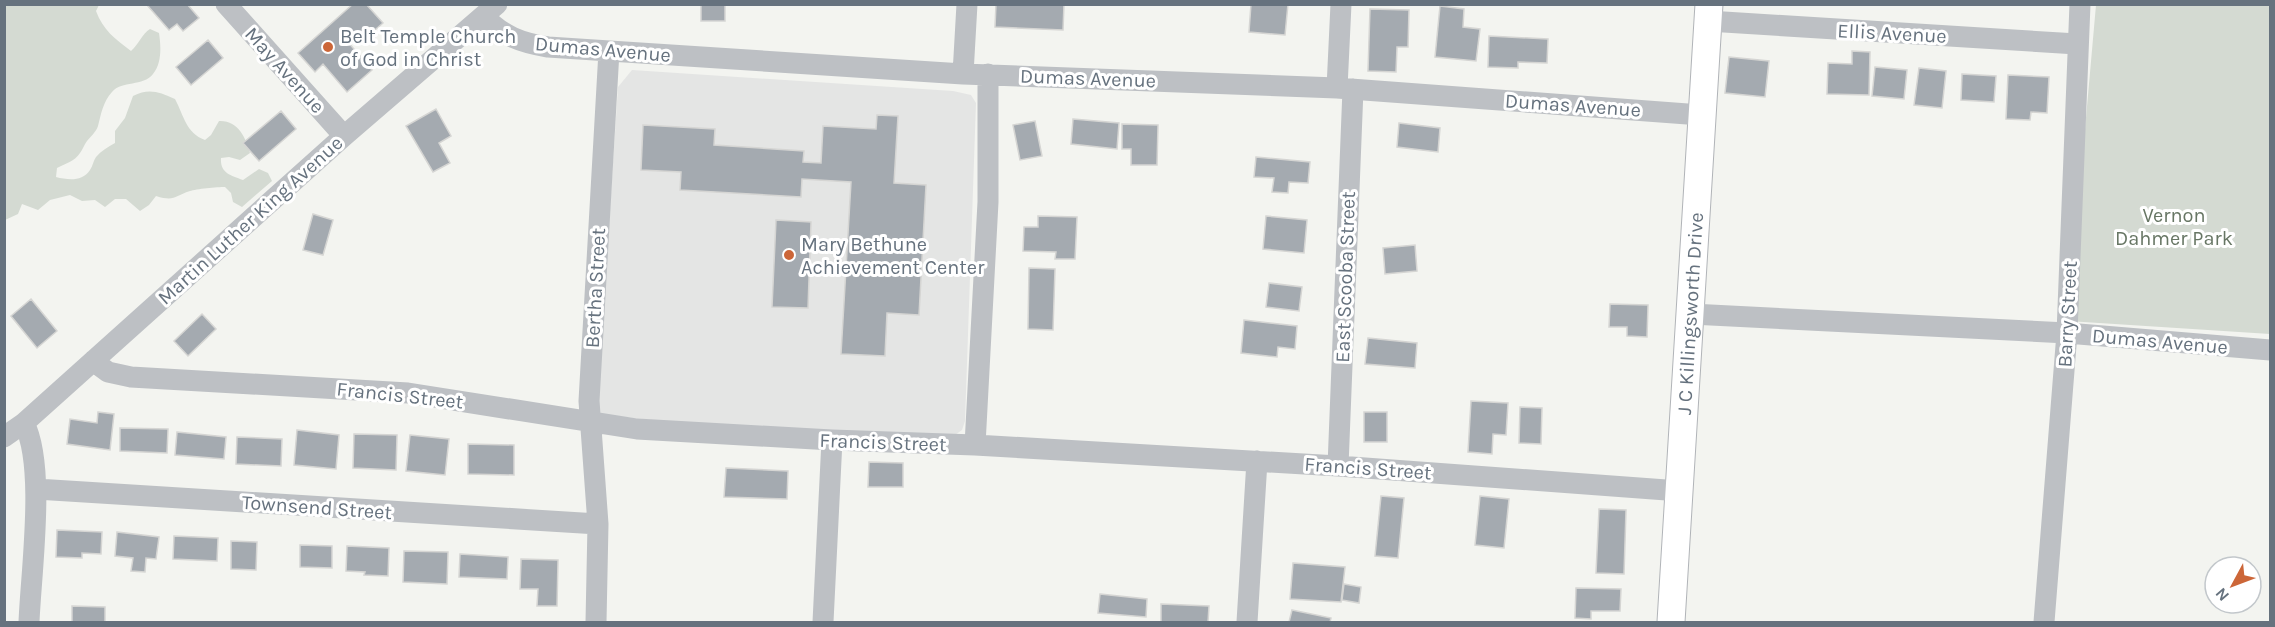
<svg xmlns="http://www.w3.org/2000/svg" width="2275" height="627" font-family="Karla,sans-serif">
  <rect width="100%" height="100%" fill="#f3f4f0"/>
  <!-- built -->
  <path fill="#e4e5e4" d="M632 70 953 91 971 95 976 103 965 421 962 430 955 435 697 425 605 415 599 413 597 407 618 87Z"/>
  <!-- green -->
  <path fill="#d4dad2" d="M4 5H99L96 11C103 30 115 39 131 51 139 44 142 34 150 29L159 33C161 46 162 63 153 74 143 87 122 80 112 92 103 102 101 114 98 126 96 132 91 136 87 141 84 145 83 149 80 153 75 161 65 164 57 168L56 177C68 180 82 182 90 170 93 166 93 161 96 157 101 151 108 147 115 143V131L125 118 133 96C149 88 159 92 175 99 184 116 186 133 205 140L211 135 219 121C238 120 246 138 250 153L240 160 229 157 221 158C220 173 230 175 243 180L259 169 268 173 272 181 242 207 233 202 231 193 225 187C217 187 196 189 190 191 174 196 175 202 156 196L149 205 140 211 126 199H115L105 207 95 200 82 201 70 195 50 200 38 210 22 204 18 214 5 220Z
    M2096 5H2270V334L2068 321Z"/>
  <!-- building -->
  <path fill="#a4aab0" stroke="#d5d5d3" stroke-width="1.5" d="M187 4 199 18 183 31 177 24 169 30 147 5Z
    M353 4H366L383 23 361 42 353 32 348 36 350 39 347 41 372 70 347 92 323 64 315 72 298 53Z
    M701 4H725V21H701Z
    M996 4H1064L1063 30 995 27Z
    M1251 4H1288L1285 35 1249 32Z
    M1440 6 1464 9 1463 27 1480 29 1476 61 1435 57Z
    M1370 9 1409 10 1408 47H1397L1396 72 1368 71Z
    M1489 36 1548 39 1547 63 1518 62V68L1488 67Z
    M208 40 223 58 191 85 176 67Z
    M1852 51 1870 52 1869 95 1827 94 1828 63 1852 64Z
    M1729 57 1769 61 1765 97 1725 93Z
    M1875 67 1907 70 1904 99 1872 96Z
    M1919 68 1946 71 1942 108 1914 105Z
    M1962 74 1996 76 1994 102 1961 100Z
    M2008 75 2049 77 2047 113 2031 112 2030 120 2006 119Z
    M436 109 451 136 439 143 450 163 433 172 406 126Z
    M281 111 296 129 259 161 243 143Z
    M877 115 898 116 894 183 926 185 919 315 887 313 885 356 841 354 851 182 802 179 801 197 680 190 681 172 641 170 643 125 715 129 714 145 804 151 803 162 821 163 823 126 876 129Z
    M1073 119 1119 123 1117 149 1071 144Z
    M1035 121 1042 156 1020 160 1013 125Z
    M1399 123 1440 128 1438 152 1397 147Z
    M1122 124 1158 125 1157 165H1131V149H1122Z
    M1256 157 1310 162 1308 183 1289 182 1288 193 1272 192 1274 178 1254 177Z
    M313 214 333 220 323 255 303 250Z
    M1038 216 1077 217 1075 259H1055L1056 252 1023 251 1024 227H1038Z
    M1266 216 1307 220 1304 253 1263 249Z
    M776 220 811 222 808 308 772 307Z
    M1415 245 1417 271 1385 274 1383 248Z
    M1029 268 1055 269 1053 330 1028 329Z
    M1269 283 1302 287 1299 311 1266 307Z
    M31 299 57 331 37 348 11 316Z
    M1610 304 1648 305 1647 337 1627 336V327H1609Z
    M202 314 216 329 188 356 174 341Z
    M1244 320 1297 326 1295 349 1278 347 1277 357 1241 353Z
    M1368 338 1417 343 1415 368 1365 364Z
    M1471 401 1508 403 1506 435 1493 434 1492 454 1468 452Z
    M1520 407 1542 408 1541 444 1519 443Z
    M98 412 114 414 110 450 67 444 70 419 97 423Z
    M1364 412H1387V442H1364Z
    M120 428 168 429 167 453 120 451Z
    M297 430 339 435 336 469 294 465Z
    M177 432 226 437 224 459 175 455Z
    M354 434 397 435 396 470 353 468Z
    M410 435 449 439 445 475 406 471Z
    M237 437 282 439 281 466 236 464Z
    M468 444 514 445V475L468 474Z
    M869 462 903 463V487H868Z
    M726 468 788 471 787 499 724 497Z
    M1381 496 1404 498 1398 558 1375 556Z
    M1480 496 1509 499 1504 548 1475 545Z
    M1599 509 1626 510 1624 574 1596 573Z
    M57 530 102 532 101 554 82 553V558L56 557Z
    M117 532 159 537 156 559 146 558 145 572 131 571 133 558 115 556Z
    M174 536 218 538 217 561 173 559Z
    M231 541 257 542 256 570 231 569Z
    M300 545 332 546V568L300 567Z
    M347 546 389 548 388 576 364 575 365 572 346 571Z
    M404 551 448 552 447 584 403 582Z
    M460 554 508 557 507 579 459 577Z
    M521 559 558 560 557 606H537L538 589H520Z
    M1293 563 1345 567 1341 602 1290 599Z
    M1344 584 1361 587 1359 603 1342 600Z
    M1576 588 1621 589 1620 611H1591V619L1575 618Z
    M1100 594 1147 599 1146 617 1098 613Z
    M1161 604 1209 606 1208 622H1161Z
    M72 606 105 607V622H72Z
    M1292 610 1331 618 1330 622H1289Z"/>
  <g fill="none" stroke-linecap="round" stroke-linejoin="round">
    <defs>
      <g id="major">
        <path id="s1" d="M1671 622 1709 4"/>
      </g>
    </defs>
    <!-- major casing -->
    <use href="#major" stroke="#b1b4b8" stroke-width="29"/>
    <!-- minor -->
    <path stroke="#bdc0c4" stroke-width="21" d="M226 4 344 136
      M484 16C502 36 522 43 548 47L963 74 1337 88 1701 115
      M1708 21 2077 44
      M963 74 967 4
      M1337 88 1341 4
      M1691 314 2067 333 2270 350
      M93 361 108 372 131 377 408 393 637 429 832 440 975 445 1338 466 1680 491
      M24 423C46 466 31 571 29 622
      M4 437 24 423 344 136 497 4
      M975 445 988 202V74
      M1338 466 1353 89
      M36 489 598 524
      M596 622 598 524 589 401 609 51
      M823 622 832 440
      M1247 622 1257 461
      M2044 622 2067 333 2080 4"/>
    <!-- major -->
    <use href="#major" stroke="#fff" stroke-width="27"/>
  </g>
  <!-- markers -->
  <g fill="#cc6638" stroke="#fff" stroke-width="2">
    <circle cx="328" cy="47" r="6"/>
    <circle cx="789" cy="255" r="6"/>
  </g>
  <g text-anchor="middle" stroke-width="6" stroke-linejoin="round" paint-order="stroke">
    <!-- street labels -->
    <g font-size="20" fill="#66727e" stroke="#fff">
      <text transform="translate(1892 33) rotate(3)" y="7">Ellis Avenue</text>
      <text transform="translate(603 49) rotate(5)" y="7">Dumas Avenue</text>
      <text transform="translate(285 70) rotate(48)" y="7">May Avenue</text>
      <text transform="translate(1088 78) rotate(2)" y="7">Dumas Avenue</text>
      <text transform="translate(1573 105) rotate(4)" y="7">Dumas Avenue</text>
      <text transform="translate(250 220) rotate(-42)" y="7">Martin Luther King Avenue</text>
      <text transform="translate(1345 277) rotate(-88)" y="7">East Scooba Street</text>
      <text transform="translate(595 288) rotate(-87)" y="7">Bertha Street</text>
      <text dy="7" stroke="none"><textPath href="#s1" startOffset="309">J C Killingsworth Drive</textPath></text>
      <text transform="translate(2067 314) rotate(-87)" y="7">Barry Street</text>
      <text transform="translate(2160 341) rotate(5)" y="7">Dumas Avenue</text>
      <text transform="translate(400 395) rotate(6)" y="7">Francis Street</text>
      <text transform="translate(883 442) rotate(2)" y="7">Francis Street</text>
      <text transform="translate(1368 468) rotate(4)" y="7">Francis Street</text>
      <text transform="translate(317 507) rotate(4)" y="7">Townsend Street</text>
    </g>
    <!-- poi labels -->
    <g font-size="20" fill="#66727e" stroke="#fff" text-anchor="start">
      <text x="340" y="43">Belt Temple Church<tspan x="340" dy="23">of God in Christ</tspan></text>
      <text x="801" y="251">Mary Bethune<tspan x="801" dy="23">Achievement Center</tspan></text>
    </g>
    <!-- park labels -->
    <g font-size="20" fill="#677664" stroke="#fff">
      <text x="2174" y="222">Vernon<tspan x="2174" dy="23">Dahmer Park</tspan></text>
    </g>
  </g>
  <!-- border -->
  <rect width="2275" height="627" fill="none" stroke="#66727e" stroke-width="12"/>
  <!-- north arrow -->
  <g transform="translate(2233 585) rotate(229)"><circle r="28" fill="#ffffff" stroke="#c2c7cb" stroke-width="1.5"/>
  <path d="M0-4.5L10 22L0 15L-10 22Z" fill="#cc6638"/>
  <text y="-9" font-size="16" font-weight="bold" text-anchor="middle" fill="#66727e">N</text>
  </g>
</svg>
